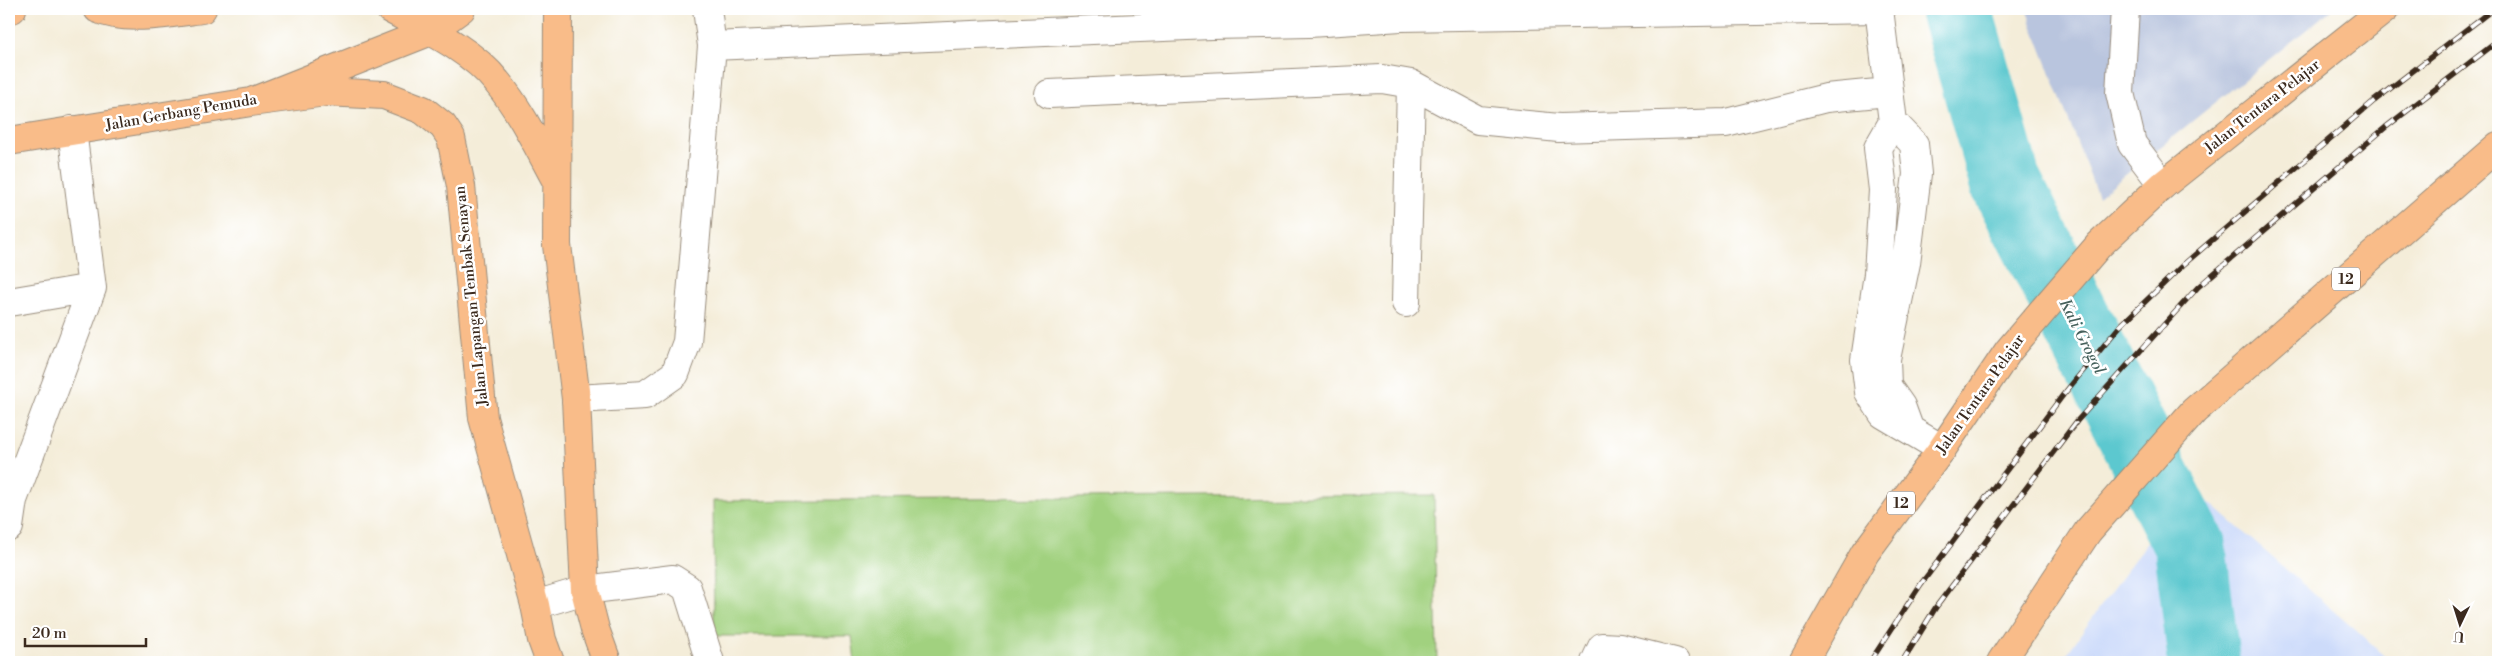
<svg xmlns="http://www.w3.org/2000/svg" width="2507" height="671" font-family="'Libre Bodoni',serif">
  <rect width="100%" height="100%" fill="#fff"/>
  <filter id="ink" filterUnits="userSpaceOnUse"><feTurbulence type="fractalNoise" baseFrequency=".02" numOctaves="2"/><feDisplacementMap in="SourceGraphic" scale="10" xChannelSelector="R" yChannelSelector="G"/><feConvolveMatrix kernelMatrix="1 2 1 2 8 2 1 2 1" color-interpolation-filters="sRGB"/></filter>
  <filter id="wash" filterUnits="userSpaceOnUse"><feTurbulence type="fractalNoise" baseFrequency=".0096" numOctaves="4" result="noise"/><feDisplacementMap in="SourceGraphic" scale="20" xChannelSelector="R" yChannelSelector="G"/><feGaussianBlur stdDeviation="1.12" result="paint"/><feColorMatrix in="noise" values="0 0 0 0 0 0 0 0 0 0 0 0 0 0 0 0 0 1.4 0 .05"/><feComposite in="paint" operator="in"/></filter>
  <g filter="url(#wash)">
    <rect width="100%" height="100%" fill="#f4edd9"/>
    <!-- built -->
    <path fill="#cddbfa" d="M2188 484 2392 662H2061Z"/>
    <!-- industrial -->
    <path fill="#b9c5de" d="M2026 9H2332L2098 197Z"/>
    <!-- green -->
    <path fill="#a1d17f" stroke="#6e7e4e" d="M1434 495 1437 662H855L852 636H714L713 501Z"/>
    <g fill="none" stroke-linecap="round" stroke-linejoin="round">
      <!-- river -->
      <path stroke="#5bc8cf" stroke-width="72" d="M1956 9 2005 181 2190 546 2204 662"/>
    </g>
  </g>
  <g filter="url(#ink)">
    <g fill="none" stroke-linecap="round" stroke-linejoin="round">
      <defs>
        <path id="minor" d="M1879 9 1893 122 1914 144 1917 174 1906 263 1886 359 1887 386 1901 406 1909 428
          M2125 9 2120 93 2132 144 2163 185
          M712 46 1211 25 1309 23 1401 17 1879 9
          M1049 94 1382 79 1411 84 1478 120 1559 128 1726 123 1826 98 1888 92
          M1893 122 1878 148 1883 190 1878 274 1865 360 1869 392 1883 414 1942 449
          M9 302 92 288
          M1406 303 1411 84
          M576 399 645 395 675 374 687 342 712 46 707 9
          M9 527 13 500 92 288 72 130
          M535 605 585 590 673 579 687 588 710 662
          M1595 662 1602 647 1620 648 1675 662"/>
        <path id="major" d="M9 9H12
          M98 9C126 22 172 13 202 9
          M390 9C425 28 472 50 497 82 521 111 538 147 556 180
          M558 9 557 245 576 399 585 590 595 629 607 662
          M251 102 326 92 384 95 423 110 443 126 451 138 461 186 483 418 535 605 542 640 550 662
          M9 141 251 102 431 31 461 9"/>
        <path id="highway" d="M1803 662 1865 553 1942 449 2009 350 2099 245 2163 185 2385 9
          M2001 662 2088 531 2194 411 2498 146"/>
      </defs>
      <!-- minor casing -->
      <use href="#minor" stroke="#988c7c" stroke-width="30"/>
      <!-- major casing -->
      <use href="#major" stroke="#988c7c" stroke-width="30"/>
      <!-- highway casing -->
      <use href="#highway" stroke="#988c7c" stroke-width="30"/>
      <!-- minor -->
      <use href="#minor" stroke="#fff" stroke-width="28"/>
      <!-- major -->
      <use href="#major" stroke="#f9bc89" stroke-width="28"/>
      <!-- highway -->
      <use href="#highway" stroke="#f9bc89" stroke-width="28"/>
      <defs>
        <path id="rail" d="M1870 662 1921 584 2063 395 2120 326 2183 265 2374 101 2493 9
          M1902 662 1936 607 2077 421 2198 287 2386 127 2498 41"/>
      </defs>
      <!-- rail casing -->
      <use href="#rail" stroke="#3b2a1e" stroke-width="5.5"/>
      <!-- rail -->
      <use href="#rail" stroke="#fff" stroke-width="4" stroke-dasharray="11" stroke-linecap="butt"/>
    </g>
  </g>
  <g text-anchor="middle" stroke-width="5" stroke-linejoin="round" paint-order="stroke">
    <!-- shield labels -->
    <g fill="#fff" stroke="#766a62" stroke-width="1">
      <rect x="2332" y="267.5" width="28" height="23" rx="4"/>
      <rect x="1887" y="491.5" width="28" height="23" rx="4"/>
    </g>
    <g font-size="14" font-weight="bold" fill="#3b2a1e">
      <text x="2346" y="284">12</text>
      <text x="1901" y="508">12</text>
    </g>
    <!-- street labels -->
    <g font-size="15" fill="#3b2a1e" stroke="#fff">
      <text transform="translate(2262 106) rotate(-38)" y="5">Jalan Tentara Pelajar</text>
      <text transform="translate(181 112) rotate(-10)" y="5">Jalan Gerbang Pemuda</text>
      <text transform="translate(471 296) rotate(-96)" y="5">Jalan Lapangan Tembak Senayan</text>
      <text transform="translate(1980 394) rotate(-55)" y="5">Jalan Tentara Pelajar</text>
    </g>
    <!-- water labels -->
    <g font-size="16" font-style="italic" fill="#46615c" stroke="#fff">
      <text transform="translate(2083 336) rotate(63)" y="6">Kali Grogol</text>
    </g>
  </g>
  <!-- margin -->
  <rect width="2507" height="671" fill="none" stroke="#fff" stroke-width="30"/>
  <!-- north arrow -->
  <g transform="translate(2460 624) rotate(184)" stroke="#ffffff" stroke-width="4" paint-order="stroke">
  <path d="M0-4L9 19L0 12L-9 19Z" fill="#3b2a1e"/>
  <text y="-8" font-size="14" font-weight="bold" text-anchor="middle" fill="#3b2a1e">U</text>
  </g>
  <!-- scale -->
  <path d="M25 638v8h121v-8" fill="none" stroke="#3b2a1e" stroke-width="2.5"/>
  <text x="32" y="638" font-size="15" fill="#3b2a1e" stroke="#ffffff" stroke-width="4" paint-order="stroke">20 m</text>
</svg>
